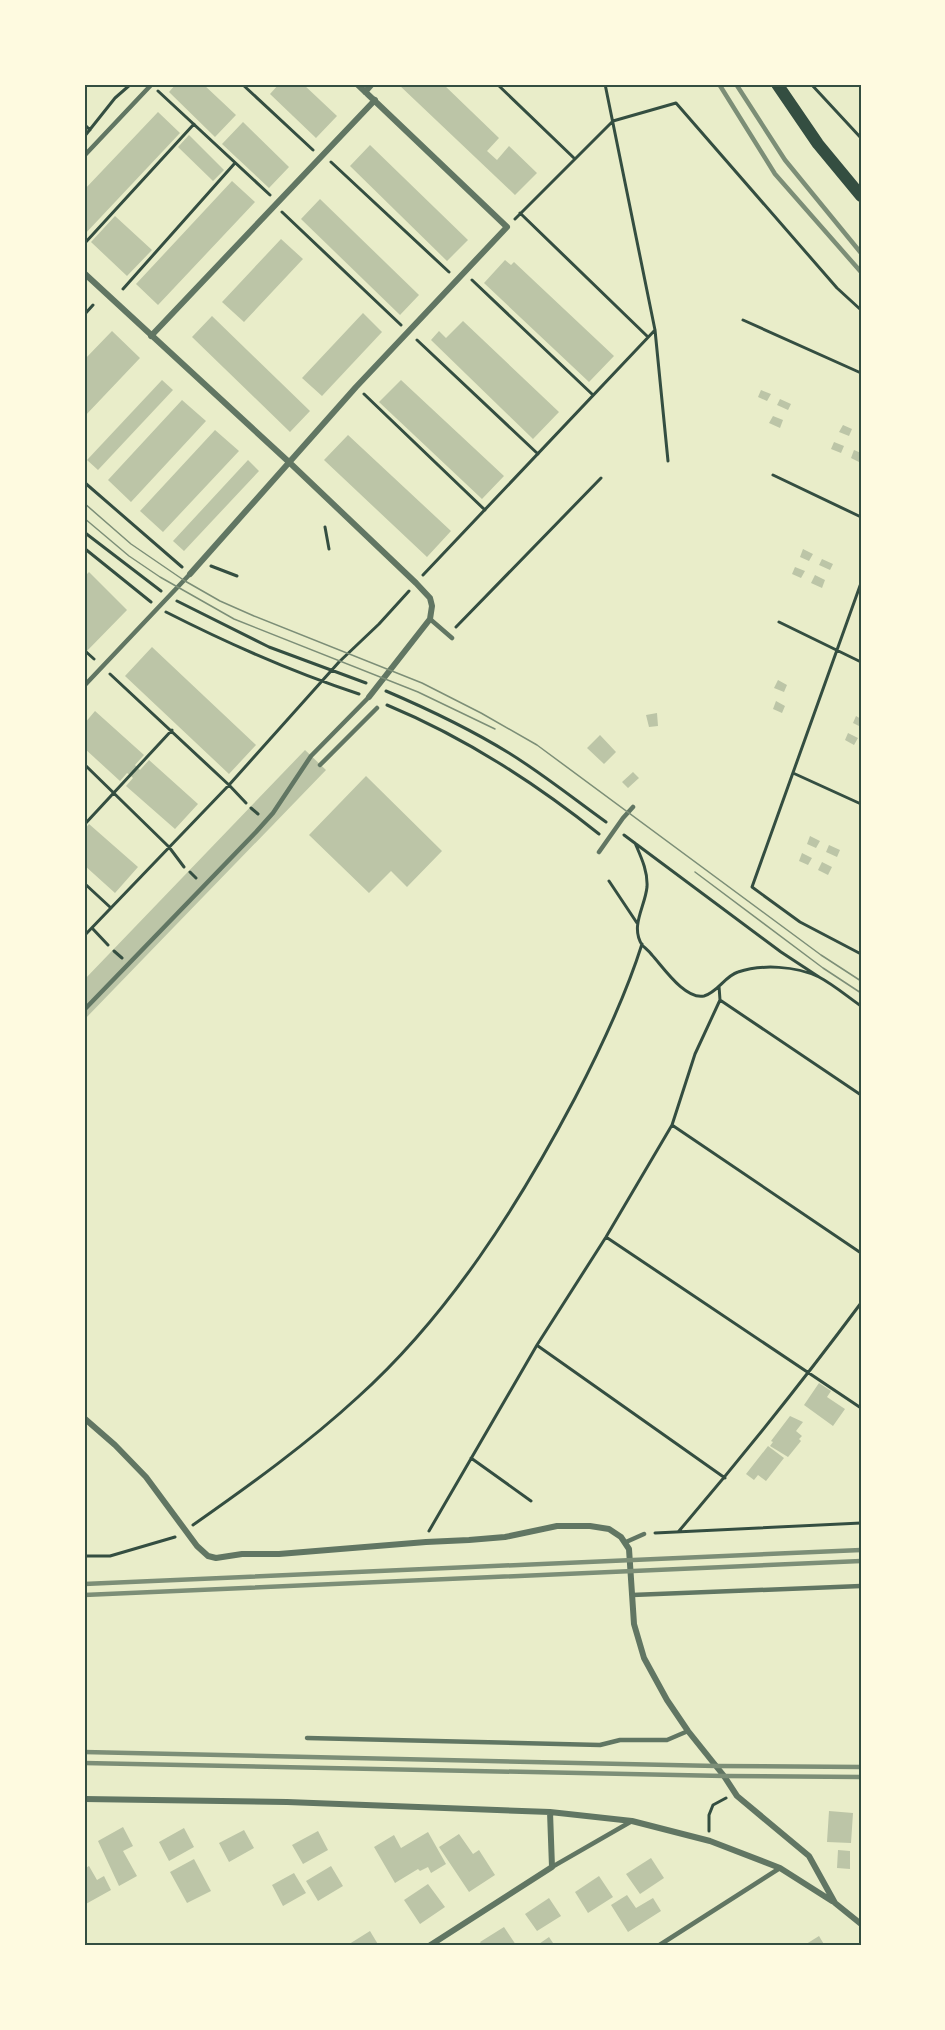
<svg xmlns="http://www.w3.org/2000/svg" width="945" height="2030" font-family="Signika,sans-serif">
  <rect width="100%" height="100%" fill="#e9edc9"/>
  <!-- building -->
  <path fill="#bcc5a7" d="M176 84H203L236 115 215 137 169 92Z
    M279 84H303L337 116 316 138 270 94Z
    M398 84H443L499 138 487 151 497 160 509 146 537 173 515 195Z
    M158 112 180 133 84 235V190Z
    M243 122 289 167 269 188 222 144Z
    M189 135 224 170 213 181 178 147Z
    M370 145 468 240 447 261 350 166Z
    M232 181 255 202 158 305 136 284Z
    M320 199 419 295 400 315 301 219Z
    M115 216 152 250 127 276 91 242Z
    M281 239 303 259 244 322 222 302Z
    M505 260 511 265 514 262 614 356 589 382 484 283Z
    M363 313 382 332 322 396 302 378Z
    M212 316 310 411 290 432 192 337Z
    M463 321 559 412 533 439 431 340 439 331 446 338Z
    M112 331 140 358 84 417V360Z
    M162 380 173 390 98 470 87 460Z
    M401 380 504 476 482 499 379 402Z
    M761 390 771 394 767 401 758 397Z
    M780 399 791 404 788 410 777 405Z
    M182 400 206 421 131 502 108 480Z
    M773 416 783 420 780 428 769 423Z
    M843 425 852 429 849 436 839 432Z
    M215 430 239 451 163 532 140 511Z
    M348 435 451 531 427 557 324 460Z
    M834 442 844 446 841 453 831 449Z
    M854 450 861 453V463L851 458Z
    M248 460 259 471 184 551 173 541Z
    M803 549 813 554 809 561 800 557Z
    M822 559 833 564 830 570 819 565Z
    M795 567 805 571 801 578 792 574Z
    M89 572 127 610 84 654V577Z
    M815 575 825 580 822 588 811 583Z
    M152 647 256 745 229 774 125 676Z
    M778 680 787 685 784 692 774 688Z
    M776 701 785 706 782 713 773 709Z
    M95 711 144 755 135 765 140 770 149 760 198 804 175 829 126 786 133 778 130 775 127 773 120 781 84 748V724Z
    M657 713 658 726 649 727 646 715Z
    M856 716 861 719V727L853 723Z
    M848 733 858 738 854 745 845 740Z
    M600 735 616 752 604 764 587 748Z
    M305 750 326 770 84 1020V980Z
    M633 772 639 778 628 788 622 782Z
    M366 776 442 851 407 887 391 871 369 893 309 835Z
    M89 824 138 867 115 893 84 865V830Z
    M810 836 820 841 816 848 807 844Z
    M829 845 840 850 837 857 826 852Z
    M802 853 812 858 808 865 799 861Z
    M822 862 832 867 828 875 818 870Z
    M819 1383 831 1391 827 1397 845 1409 833 1426 804 1405Z
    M790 1416 803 1422 796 1431 802 1436 799 1439 801 1441 788 1457 770 1446 773 1442 771 1441Z
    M768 1446 784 1458 766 1481 758 1475 754 1480 746 1474Z
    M829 1811 853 1813 851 1843 827 1842Z
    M123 1827 133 1846 123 1851 137 1876 119 1886 98 1841Z
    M184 1828 194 1847 169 1861 159 1842Z
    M244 1830 254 1848 229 1862 219 1843Z
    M318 1831 328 1850 303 1864 292 1845Z
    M428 1832 446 1864 431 1873 428 1867 420 1871 418 1869 395 1883 374 1847 394 1835 401 1848Z
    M459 1834 473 1854 479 1850 495 1875 469 1892 439 1847Z
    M838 1850 850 1851V1869L837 1868Z
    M651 1858 664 1878 640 1894 626 1874Z
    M194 1859 211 1891 187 1903 170 1872Z
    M89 1866 97 1880 104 1876 111 1890 84 1905V1869Z
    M331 1866 343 1886 318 1901 306 1881Z
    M294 1873 306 1893 283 1906 272 1885Z
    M599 1876 613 1897 588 1913 575 1892Z
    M428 1884 445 1907 420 1924 404 1900Z
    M627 1895 636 1908 653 1898 661 1911 628 1932 611 1905Z
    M549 1898 561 1916 537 1931 525 1914Z
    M504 1927 516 1945 483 1946 480 1942Z
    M370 1931 379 1946H346Z
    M819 1936 825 1946H803Z
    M549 1937 555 1946H536Z"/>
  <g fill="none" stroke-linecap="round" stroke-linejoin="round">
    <!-- path -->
    <path stroke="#344e41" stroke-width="3" d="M242 84 313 150
      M497 84 575 159
      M605 84 655 330 668 461
      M811 84 861 138
      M158 91 270 195
      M84 124 90 130
      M84 137 115 98 131 84
      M331 162 449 272
      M282 212 401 325
      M520 213 648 337
      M515 219 613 121 676 103 837 288 861 310
      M84 244 194 124
      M472 280 593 395
      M123 289 235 163
      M84 315 93 305
      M743 320 861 373
      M417 340 538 454
      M364 394 485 510
      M773 475 861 517
      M84 482 182 567
      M325 527 329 549
      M84 532 161 591
      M84 548 151 602
      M211 566 237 576
      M423 575 655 330
      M861 583 752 887 800 922 861 954
      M177 601 269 647 366 683
      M166 612C229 644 292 672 359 694
      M779 622 861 662
      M456 627 601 478
      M84 650 94 659
      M110 674 229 785 246 803
      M386 691C428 709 470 729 509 753 543 774 574 799 606 822
      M387 705C464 737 534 782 599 834
      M84 764 169 847 184 867
      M793 773 861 804
      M251 808 258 814
      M84 825 172 730
      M624 835 781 952 819 977
      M635 843C641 857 648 871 647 887 645 907 630 926 642 945 645 948 649 951 652 955 663 967 685 1000 704 996 718 992 725 976 738 972 762 964 796 966 819 977 834 985 848 997 861 1006
      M190 872 196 878
      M609 881 637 923
      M84 883 111 908
      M92 928 108 945
      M84 936 229 785 339 662 379 624 409 591
      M114 951 122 958
      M720 1000 861 1095
      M672 1125 861 1253
      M606 1237 861 1408
      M538 1346 725 1478
      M471 1458 531 1501
      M193 1525C250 1485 307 1444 358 1397 449 1315 518 1206 575 1098 601 1048 625 998 642 944
      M429 1531 537 1345 606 1237 672 1125 695 1054 720 1000 719 986
      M679 1531C742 1457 803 1381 861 1303
      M655 1533 861 1523
      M84 1556H110L175 1537
      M709 1831V1815L713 1805 726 1798"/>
    <!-- service -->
    <path stroke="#617663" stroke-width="4.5" d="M84 156 152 84
      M430 619 452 638
      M84 686 190 574
      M320 765 377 708
      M599 852 623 818 633 807
      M84 1010 256 832 273 813 311 756 369 697
      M626 1542 644 1534
      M632 1595 861 1586
      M307 1738 600 1745 620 1740H667L688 1731
      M552 1867 632 1821
      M658 1946 780 1868"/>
    <!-- minor -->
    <path stroke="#617663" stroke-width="6" d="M365 92 372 84
      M84 273 290 463 416 583 430 598 432 606 430 619 369 697
      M151 336 375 100
      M190 574 356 387 507 227 357 84
      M84 1418 115 1445 146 1477 197 1546 208 1556 216 1558 242 1554H279L426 1542 469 1540 505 1537 557 1526H590L609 1529 621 1537 629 1549 634 1624 644 1658 667 1700 688 1731 724 1776 737 1796 809 1856 835 1903 861 1924
      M84 1799 287 1802 550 1812 632 1821 710 1841 780 1868 832 1901
      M429 1946 552 1867 550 1812"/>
    <!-- secondary -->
    <path stroke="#344e41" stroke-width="12" d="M777 84 818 144 861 196"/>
    <!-- tram -->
    <path stroke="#7c8e77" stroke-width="1.5" d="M84 503 131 544 185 581 220 601 254 616 422 683 481 713 537 745 821 955 861 981
      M84 518 129 556 160 577 234 619 418 692 495 729
      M695 872 823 968 861 993"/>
    <!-- rail -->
    <path stroke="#7c8e77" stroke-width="4.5" d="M719 84 775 174 861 272
      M736 84 785 160 861 253
      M84 1584 861 1550
      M84 1595 861 1561
      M84 1752 716 1766 861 1767
      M84 1763 724 1776 861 1777"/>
  </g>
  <!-- border -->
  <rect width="945" height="2030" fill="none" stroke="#fefae0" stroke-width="171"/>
  <rect x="86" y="86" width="774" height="1858" fill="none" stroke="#344e41" stroke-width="2"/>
</svg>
